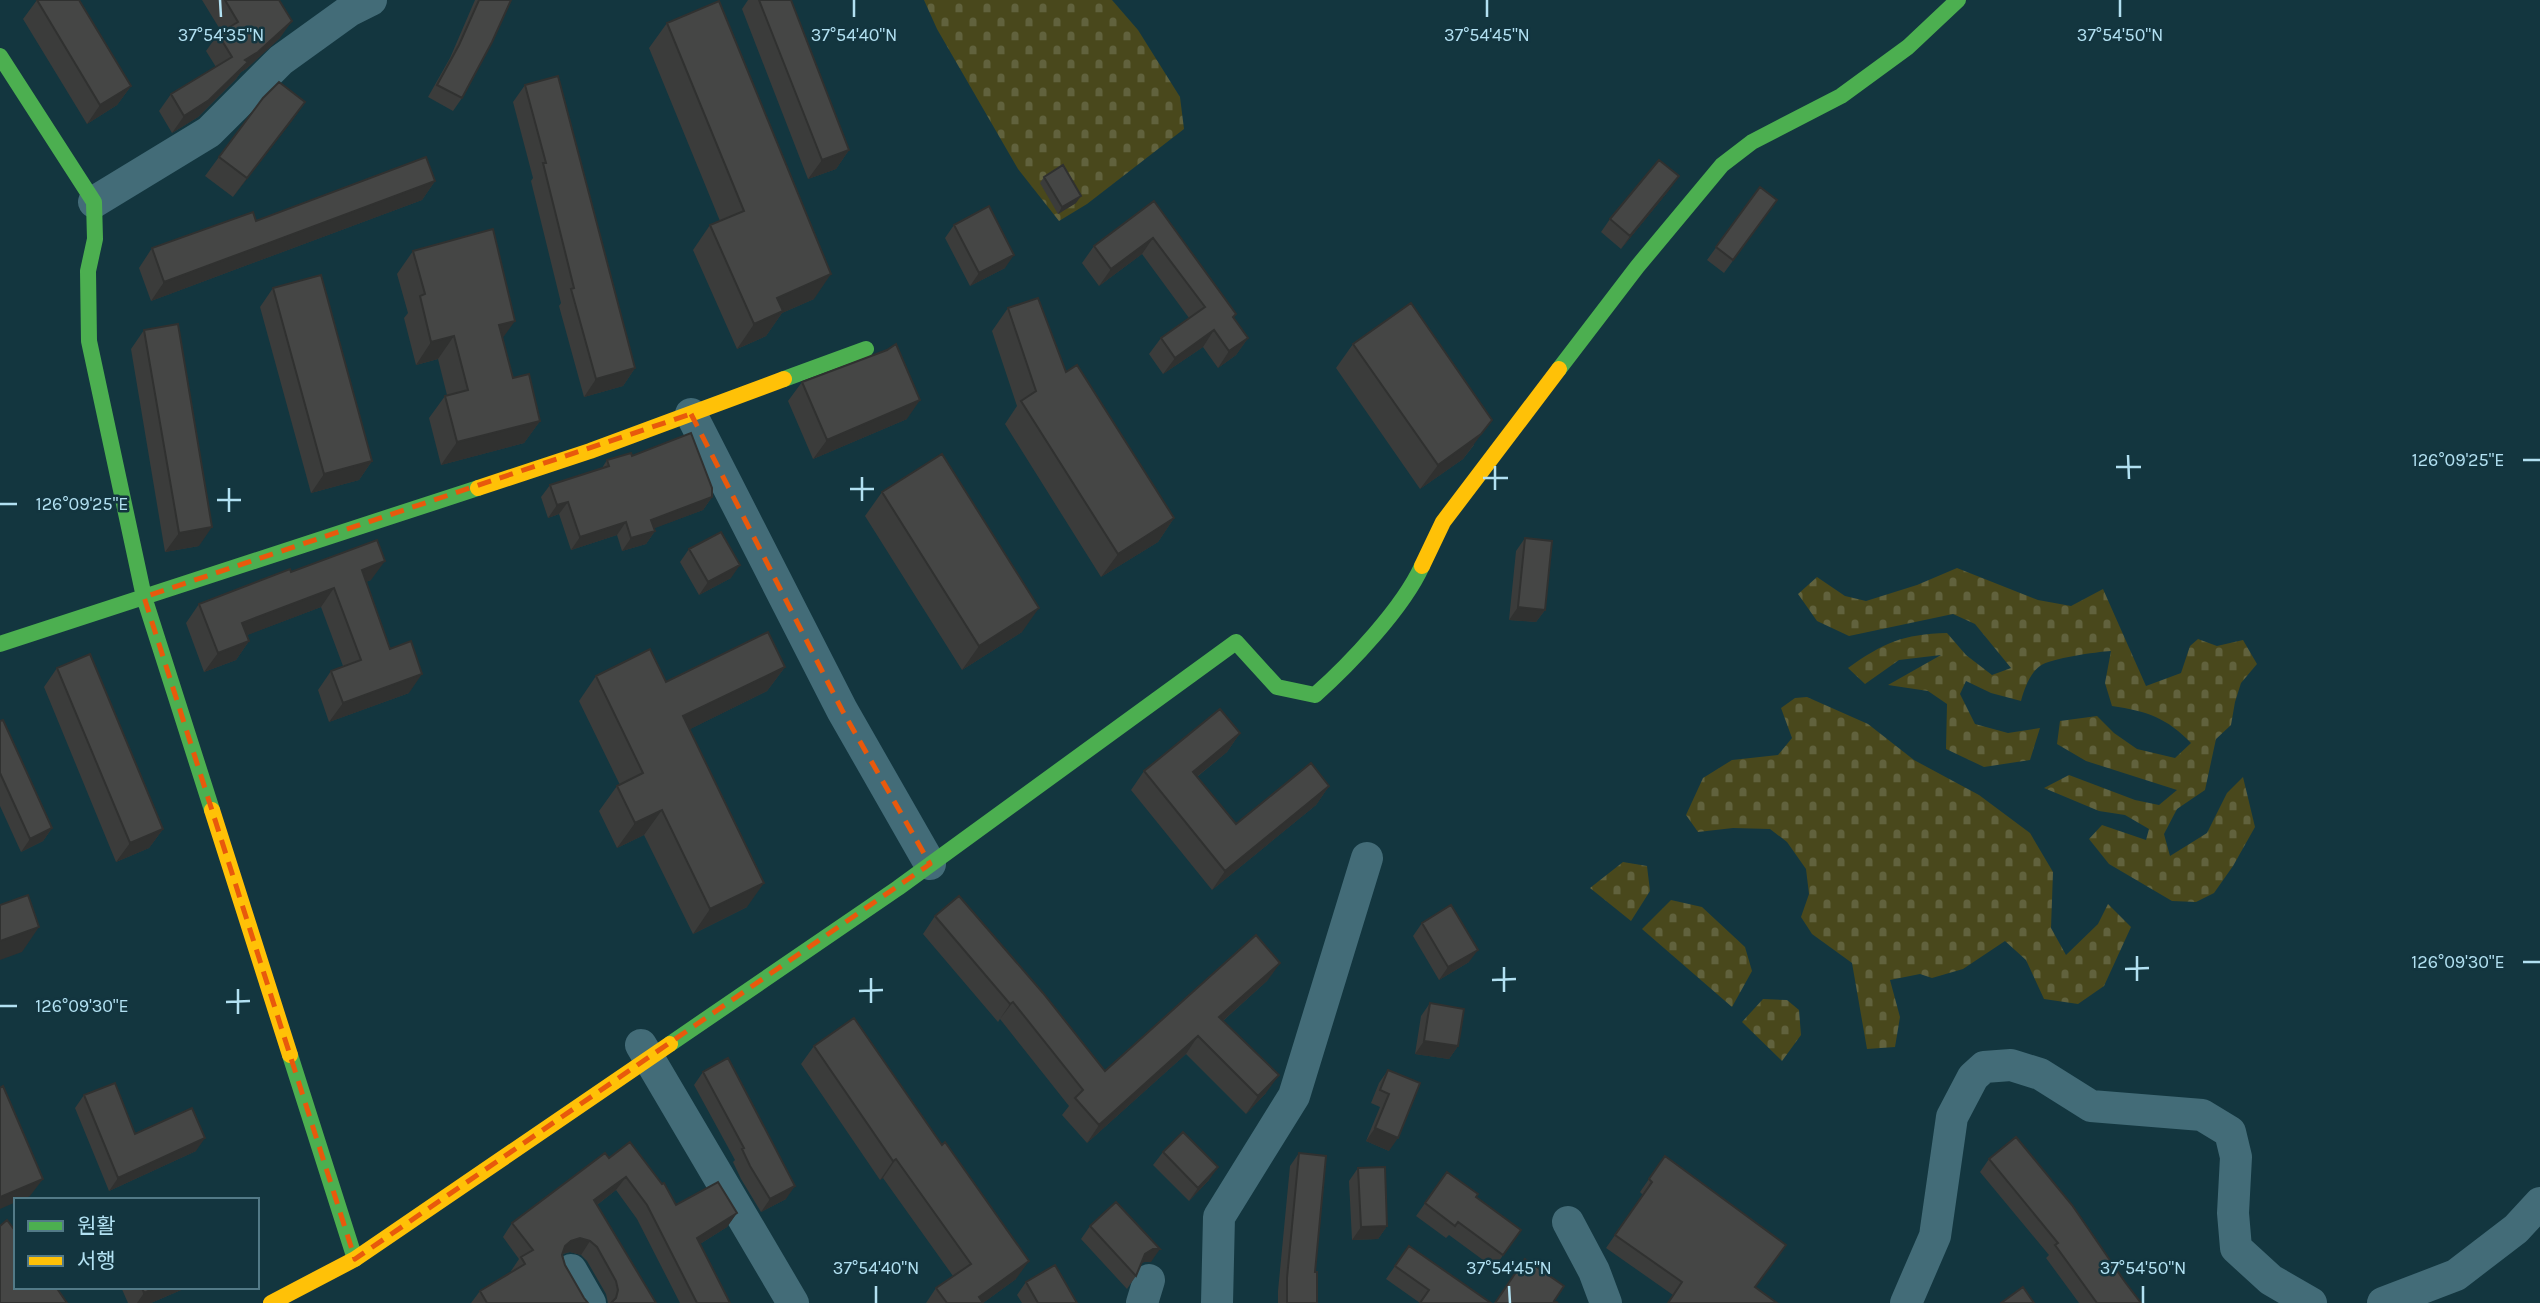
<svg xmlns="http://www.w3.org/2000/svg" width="2540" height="1303" font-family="Karla,'Noto Sans KR',sans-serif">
  <defs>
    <pattern id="cemetery-stones" width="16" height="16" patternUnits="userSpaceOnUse" patternTransform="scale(1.75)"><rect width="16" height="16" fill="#49481c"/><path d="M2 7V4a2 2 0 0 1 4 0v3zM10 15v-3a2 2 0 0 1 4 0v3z" fill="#61623d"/></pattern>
  </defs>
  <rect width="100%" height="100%" fill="#13363f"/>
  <!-- cemetery -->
  <path fill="url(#cemetery-stones)" d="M924 0H1112L1138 30 1180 97 1184 129 1087 204 1059 221 1018 169 937 29Z
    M1957 568 2038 600 2071 606 2103 589 2146 686 2181 673 2190 646 2198 639 2217 646 2243 640 2257 664 2241 683 2235 702 2231 725 2216 739 2205 790 2177 809 2164 834 2170 856 2207 833 2227 793 2243 777 2255 827 2233 866 2214 893 2196 902 2172 901 2109 864 2089 839 2102 825 2146 840 2149 829 2125 815 2099 811 2044 788 2069 775 2135 800 2159 805 2177 790 2086 761 2057 744 2060 721 2097 716 2114 733 2137 749 2175 758 2191 743C2167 718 2147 711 2112 706L2105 683 2111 651C2096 652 2051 658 2040 666 2030 673 2024 690 2021 701L1991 693 1966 681 1960 694 1975 724 2008 733 2040 728 2030 760 1984 767 1946 749 1947 704 1928 691 1888 685 1941 655 1899 660 1865 684 1848 668C1883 643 1903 634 1947 633L1966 655 1992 675 2011 668 1975 624 1953 614 1849 636 1817 621 1798 594 1817 577 1845 596 1866 601 1917 585Z
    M1807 697 1868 724 1914 760 1979 795 2030 833 2053 872 2051 928 2066 955 2098 924 2108 904 2131 927 2104 986 2078 1004 2044 999 2026 960 2005 941 1963 969 1932 978 1920 974 1890 980 1900 1017 1895 1047 1867 1049 1852 963 1812 934 1801 917 1809 894 1806 869 1787 842 1770 829 1733 828 1698 832 1686 815 1703 778 1732 760 1778 755 1792 738 1781 708 1795 698Z
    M1623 862 1647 866 1650 891 1631 921 1590 888Z
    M1671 900 1702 907 1745 947 1752 971 1732 1007 1642 929Z
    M1763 999 1787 1000 1799 1010 1801 1035 1782 1061 1742 1022Z"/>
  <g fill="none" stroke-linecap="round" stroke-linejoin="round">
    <!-- street -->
    <path stroke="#436c78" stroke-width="32" d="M94 202 209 132 281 60 349 11 371 0
      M691 414 842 710 930 864
      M641 1045 793 1303
      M1568 1222 1594 1271 1606 1303
      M571 1270 590 1303
      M1142 1303 1149 1280
      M1217 1303 1219 1217 1294 1096 1367 858
      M1906 1303 1935 1236 1952 1117 1973 1077 1984 1067 2011 1065 2040 1074 2091 1106 2202 1115 2230 1132 2236 1157 2233 1213 2236 1248 2271 1280 2311 1303
      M2383 1303 2456 1275 2516 1229 2540 1203"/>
    <!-- fast -->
    <path stroke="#4caf50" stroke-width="16" d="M0 56 94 202 95 239 88 271 89 341 144 597 212 810
      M1559 369 1637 267 1722 165 1752 142 1841 96 1908 47 1958 0
      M784 379 866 349
      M0 644 478 488
      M670 1044 898 888 1236 642 1277 687 1315 695C1350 664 1403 608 1422 566
      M290 1055 355 1259"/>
    <!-- slow -->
    <path stroke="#ffc107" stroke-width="16" d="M478 488 590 451 784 379
      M1422 566 1443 522 1559 369
      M212 810 290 1055
      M271 1303 355 1259 670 1044"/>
  </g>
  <!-- wall -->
  <path fill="#3b3c3b" d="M37 0 131 86 117 105 87 124 23 19Z
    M202 0H279L280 38 246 69 241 72 236 79 198 117 172 133 159 111 171 94 216 67 206 51 218 34 221 31Z
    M475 0H511L462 98 453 111 428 97 450 58Z
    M748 0H791L849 150 836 169 808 179 742 9Z
    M667 23 814 299 782 313 766 336 737 349 693 250 710 225 720 221 649 48Z
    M525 85 635 368 623 386 584 397 559 306 561 303 531 181 533 178 513 102Z
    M305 102 233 197 205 176 219 157Z
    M1044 177 1076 203 1058 214 1040 183Z
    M435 181 422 200 151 301 139 268 152 248 256 221Z
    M1760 187 1777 200 1724 273 1707 260Z
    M1670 189 1621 249 1601 232 1610 219Z
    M1154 201 1236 314 1233 318 1248 338 1236 355 1218 368 1203 347 1163 374 1149 354 1161 338 1189 318 1142 254 1099 286 1082 263 1094 246Z
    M954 225 1005 268 970 286 945 238Z
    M413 251 503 338 513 378 540 421 524 443 441 465 429 418 445 396 447 395 438 359 416 365 404 318 408 313 397 274Z
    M273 288 372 461 359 480 311 493 260 307Z
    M1008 308 1066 372 1174 518 1158 542 1101 577 1005 424 1017 406 992 331Z
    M144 330 199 546 165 552 131 349Z
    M1353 344 1474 445 1463 459 1420 489 1336 368Z
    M802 382 907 419 813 459 788 401Z
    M632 456 712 497 703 510 654 528 655 531 646 544 622 551 617 535 571 550 559 514 548 518 541 497 550 485 602 468 607 460Z
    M882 492 1022 632 962 670 865 516Z
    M1525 538 1545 610 1536 622 1509 620 1516 551Z
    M689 549 731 578 699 595 680 562Z
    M291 572 371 580 366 582 390 649 409 693 329 722 318 690 331 671 343 666 321 607 247 635 249 641 236 660 204 672 186 623 199 604Z
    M785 667 767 691 690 729 747 907 693 934 644 835 617 848 599 811 617 786 620 785 579 701 596 676 666 682Z
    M57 668 163 829 149 848 116 862 44 687Z
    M0 721 52 828 43 841 21 852 0 806Z
    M1240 733 1227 752 1197 777 1236 824 1329 786 1316 805 1212 890 1131 790 1144 771Z
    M935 916 1105 1071 1268 980 1223 1021 1266 1093 1246 1114 1186 1054 1087 1143 1062 1115 1069 1106 1000 1019 998 1022 923 934Z
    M1422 923 1469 962 1439 980 1413 936Z
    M1430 1003 1458 1046 1449 1059 1415 1054 1421 1016Z
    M814 1046 1016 1279 983 1303H926L936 1288 953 1276 883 1178 880 1180 801 1064Z
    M1388 1070 1389 1151 1366 1141 1380 1107 1371 1103 1379 1083Z
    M703 1072 786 1199 761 1212 741 1179 733 1162 735 1160 694 1085Z
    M84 1095 135 1134 196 1151 109 1191 75 1108Z
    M1163 1152 1209 1180 1189 1201 1153 1165Z
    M1299 1153 1315 1272 1317 1303H1278V1291L1290 1166Z
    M1665 1156 1786 1245 1755 1287 1673 1295 1606 1248 1643 1195 1640 1192Z
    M609 1158 676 1205 737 1213 727 1227 700 1244 730 1303H680L637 1219 616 1190 597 1205 656 1303H608L606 1294 587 1261 581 1255 570 1252 563 1254 565 1265 584 1298 588 1303H471L480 1291 512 1272 511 1271 519 1259 503 1237 512 1223Z
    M1989 1159 2125 1282 2141 1303H2079L2046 1258 2049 1255 1980 1172Z
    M1358 1168 1387 1226 1378 1239 1352 1240 1349 1181Z
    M1447 1172 1476 1197 1521 1230 1494 1268 1449 1235 1446 1238 1416 1216Z
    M1090 1226 1151 1262H1144L1141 1264 1136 1276 1127 1289 1081 1239Z
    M1409 1246 1491 1303H1420L1386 1279Z
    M1026 1282 1077 1303H1022L1017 1295Z
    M121 1287H188L151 1303H128Z"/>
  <!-- shaded-wall -->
  <path fill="#303130" d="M292 21 280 38 246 69 241 72 236 79 198 117 172 133 184 116 245 60Z
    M131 86 117 105 87 124 100 105Z
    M305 102 292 121 233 197 247 178Z
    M849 150 836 169 808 179 822 160Z
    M1679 176 1670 189 1621 249 1630 236Z
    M435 181 422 200 151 301 164 282Z
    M1081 196 1076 203 1058 214 1062 207Z
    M1153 238 1142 254 1099 286 1111 269Z
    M1014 255 1005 268 970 286 979 273Z
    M831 274 814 299 782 313 766 336 737 349 754 324 777 298Z
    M515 321 499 343V325Z
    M1214 330 1203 347 1163 374 1175 358Z
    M454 336 438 359 416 365 431 342Z
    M1248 338 1236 355 1218 368 1229 351Z
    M635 368 623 386 584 397 596 379Z
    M920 400 907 419 813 459 827 440Z
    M1492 420 1463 459 1420 489 1438 465Z
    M540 421 524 443 441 465 457 442Z
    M372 461 359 480 311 493 324 474Z
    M712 497 703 510 642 533 651 520Z
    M568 502 559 514 548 518 557 505Z
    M1174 518 1158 542 1101 577 1118 554Z
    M626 522 617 535 571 550 580 537Z
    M212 527 199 546 165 552 179 533Z
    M655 531 646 544 622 551 631 538Z
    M385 561 371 580 348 589 362 570Z
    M740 565 731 578 699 595 708 582Z
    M334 588 321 607 229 642 242 623Z
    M1518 607 1545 610 1536 622 1509 620Z
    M1039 608 1022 632 962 670 979 646Z
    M249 641 236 660 204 672 218 653Z
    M785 667 767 691 666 741 683 716Z
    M422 674 409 693 329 722 343 703Z
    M1240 733 1227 752 1179 791 1193 772Z
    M1329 786 1316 805 1212 890 1225 871Z
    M662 810 644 835 617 848 635 823Z
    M52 828 43 841 21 852 30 839Z
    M163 829 149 848 116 862 130 843Z
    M764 883 747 907 693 934 710 909Z
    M39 927 22 952 0 960V941Z
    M1478 950 1469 962 1439 980 1448 967Z
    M1280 963 1268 980 1207 1035 1219 1017Z
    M1013 1002 1000 1019 998 1022 1010 1004Z
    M1198 1036 1186 1054 1087 1143 1099 1125Z
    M1424 1041 1458 1046 1449 1059 1415 1054Z
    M1279 1075 1266 1093 1246 1114 1258 1096Z
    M1375 1128 1398 1138 1389 1151 1366 1141Z
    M205 1138 196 1151 109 1191 118 1178Z
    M896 1159 883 1178 880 1180 893 1161Z
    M1218 1167 1209 1180 1189 1201 1198 1188Z
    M626 1177 616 1190 585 1214 594 1200Z
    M43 1179 30 1196 22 1200H16V1202L0 1209V1197Z
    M795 1186 786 1199 761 1212 770 1199Z
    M737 1213 727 1227 687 1252 697 1238Z
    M1387 1226 1378 1239 1352 1240 1361 1227Z
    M580 1238 590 1241 581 1255 570 1252 561 1254 565 1246 571 1241Z
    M1153 1249H1160L1151 1262H1144L1136 1267 1145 1254Z
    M1029 1261 1016 1279 983 1303 979 1297Z
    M157 1287H188L151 1303H137L144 1293Z"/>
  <!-- building -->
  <path fill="#454645" stroke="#303130" stroke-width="2" d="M37 0H79L131 86 100 105Z
    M225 0H279L292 21 258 52 245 60 248 62 209 100 184 116 171 94 232 57 218 34 238 22Z
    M479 0H511L492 42 462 98 437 85 459 45Z
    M759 0H791L849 150 822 160Z
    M719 1 831 274 777 298 783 311 754 324 710 225 744 211 667 23Z
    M558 76 635 368 596 379 571 289 574 288 543 163H546L525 85Z
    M279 82 305 102 247 178 219 157 263 98Z
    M426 157 435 181 164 282 152 248 253 212 256 221Z
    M1659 160 1679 176 1630 236 1610 219Z
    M1063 165 1081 196 1062 207 1044 177Z
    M1760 187 1777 200 1733 260 1716 247Z
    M1154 201 1236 314 1233 317 1248 338 1229 351 1214 330 1175 358 1161 338 1205 307 1153 238 1111 269 1094 246Z
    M989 206 1014 255 979 273 954 225Z
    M493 229 515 321 499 325 513 378 529 374 540 421 457 442 445 396 468 390 454 336 431 342 420 296 425 294 413 251Z
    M321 275 372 461 324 474 273 288Z
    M1038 298 1066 372 1077 365 1174 518 1118 554 1021 401 1036 391 1008 308Z
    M1411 303 1492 420 1481 434 1438 465 1353 344Z
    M178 324 212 527 179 533 144 330Z
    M896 344 920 400 827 440 802 382 887 350Z
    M691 433 712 488V497L651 520 655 531 631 538 626 522 580 537 568 502 557 505 550 485 609 466 607 460 631 453 632 456Z
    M942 454 1039 608 979 646 882 492Z
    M721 532 740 565 708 582 689 549Z
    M1525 538 1552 541 1545 610 1518 607Z
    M377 540 385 561 362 570 390 649 411 641 422 674 343 703 331 671 361 660 334 588 242 623 249 641 218 653 199 604 290 569 291 572Z
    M768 632 785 667 683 716 764 883 710 909 662 810 635 823 617 786 643 773 596 676 650 649 666 682Z
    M90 654 163 829 130 843 57 668Z
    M1220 709 1240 733 1193 772 1236 824 1311 763 1329 786 1225 871 1144 771Z
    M3 720 52 828 30 839 0 773V721Z
    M28 895 39 927 0 941V905Z
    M959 896 1043 993 1105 1071 1256 935 1280 963 1219 1017 1279 1075 1258 1096 1198 1036 1099 1125 1075 1098 1083 1090 1013 1002 1010 1004 935 916Z
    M1451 905 1478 950 1448 967 1422 923Z
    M1430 1003 1464 1009 1458 1046 1424 1041Z
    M854 1018 942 1145 945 1142 1029 1261 979 1297 983 1303H947L936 1288 971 1264 896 1159 893 1161 814 1046Z
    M728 1058 795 1186 770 1199 750 1166 742 1149 744 1148 703 1072Z
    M1388 1070 1420 1083 1398 1138 1375 1128 1389 1094 1380 1090Z
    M115 1083 135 1134 192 1108 205 1138 118 1178 84 1095Z
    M3 1086 43 1179 0 1197V1088Z
    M1183 1132 1218 1167 1198 1188 1163 1152Z
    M2016 1137 2072 1205 2125 1282 2141 1303H2097L2055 1245 2058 1243 1989 1159Z
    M630 1142 662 1184 664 1183 676 1205 718 1182 737 1213 697 1238 730 1303H697L647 1205 626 1177 594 1200 656 1303H611L616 1298 618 1290 616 1281 597 1247 590 1241 580 1238 571 1241 565 1246 562 1255 565 1265 584 1298 588 1303H487L480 1291 525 1264 521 1257 533 1250 512 1223 605 1153 609 1158Z
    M1299 1153 1326 1156 1315 1272H1317V1303H1287V1278Z
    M1665 1156 1786 1245 1755 1287 1777 1303H1668L1682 1282 1615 1235 1652 1182 1649 1179Z
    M1385 1167 1387 1226 1361 1227 1358 1168Z
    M1447 1172 1478 1194 1476 1197 1521 1230 1503 1255 1458 1222 1455 1226 1425 1203Z
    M1116 1202 1160 1249H1153L1145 1254 1136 1276 1090 1226Z
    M7 1220 16 1232V1287H56L67 1303H0V1226Z
    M1409 1246 1491 1303H1420L1429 1290 1395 1266Z
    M1525 1259 1564 1286 1554 1301 1558 1303H1495Z
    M1055 1265 1077 1303H1038L1026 1282Z
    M142 1287H157L144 1293Z
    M2023 1287 2034 1303H2001Z"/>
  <!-- marked area -->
  <path fill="none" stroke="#e8590c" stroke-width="5" stroke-dasharray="14 9" stroke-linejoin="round" d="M691 414 842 710 930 864 355 1259 144 597Z"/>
  <!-- ticks -->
  <path fill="none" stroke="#b2e1f2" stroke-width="2.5" d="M220 0 221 17M854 0V17M1487 0V17M2120 0V17M2128 455 2129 479M2523 460H2540M1495 466V490M2116 467H2141M862 477V501M1483 478H1508M229 488V512M850 489H874M217 500H241M0 504H17M2137 956V981M2523 962H2540M1504 967V992M2125 969 2149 968M871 978V1003M1492 980 1516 979M238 989V1014M859 991 883 990M226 1002 250 1001M0 1006H17M876 1286V1303M1509 1286 1510 1303M2143 1286V1303"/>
  <g font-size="18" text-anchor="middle" fill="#b2e1f2" stroke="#13353f" stroke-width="5" stroke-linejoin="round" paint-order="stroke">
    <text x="221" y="41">37°54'35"N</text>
    <text x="854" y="41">37°54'40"N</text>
    <text x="1487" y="41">37°54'45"N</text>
    <text x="2120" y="41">37°54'50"N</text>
    <text x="2458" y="466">126°09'25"E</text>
    <text x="82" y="510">126°09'25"E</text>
    <text x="2458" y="968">126°09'30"E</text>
    <text x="82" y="1012">126°09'30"E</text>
    <text x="876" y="1274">37°54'40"N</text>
    <text x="1509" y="1274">37°54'45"N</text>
    <text x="2143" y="1274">37°54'50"N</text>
  </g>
  <!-- legend -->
  <rect x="14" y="1198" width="245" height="91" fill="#13353f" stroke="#537a87" stroke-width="2"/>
  <rect x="28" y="1221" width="35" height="10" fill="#4caf50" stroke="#537a87" stroke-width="2"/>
  <text x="77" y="1233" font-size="21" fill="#b2e1f2">원활</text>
  <rect x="28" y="1256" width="35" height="10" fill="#ffc107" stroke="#537a87" stroke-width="2"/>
  <text x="77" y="1268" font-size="21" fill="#b2e1f2">서행</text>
</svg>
